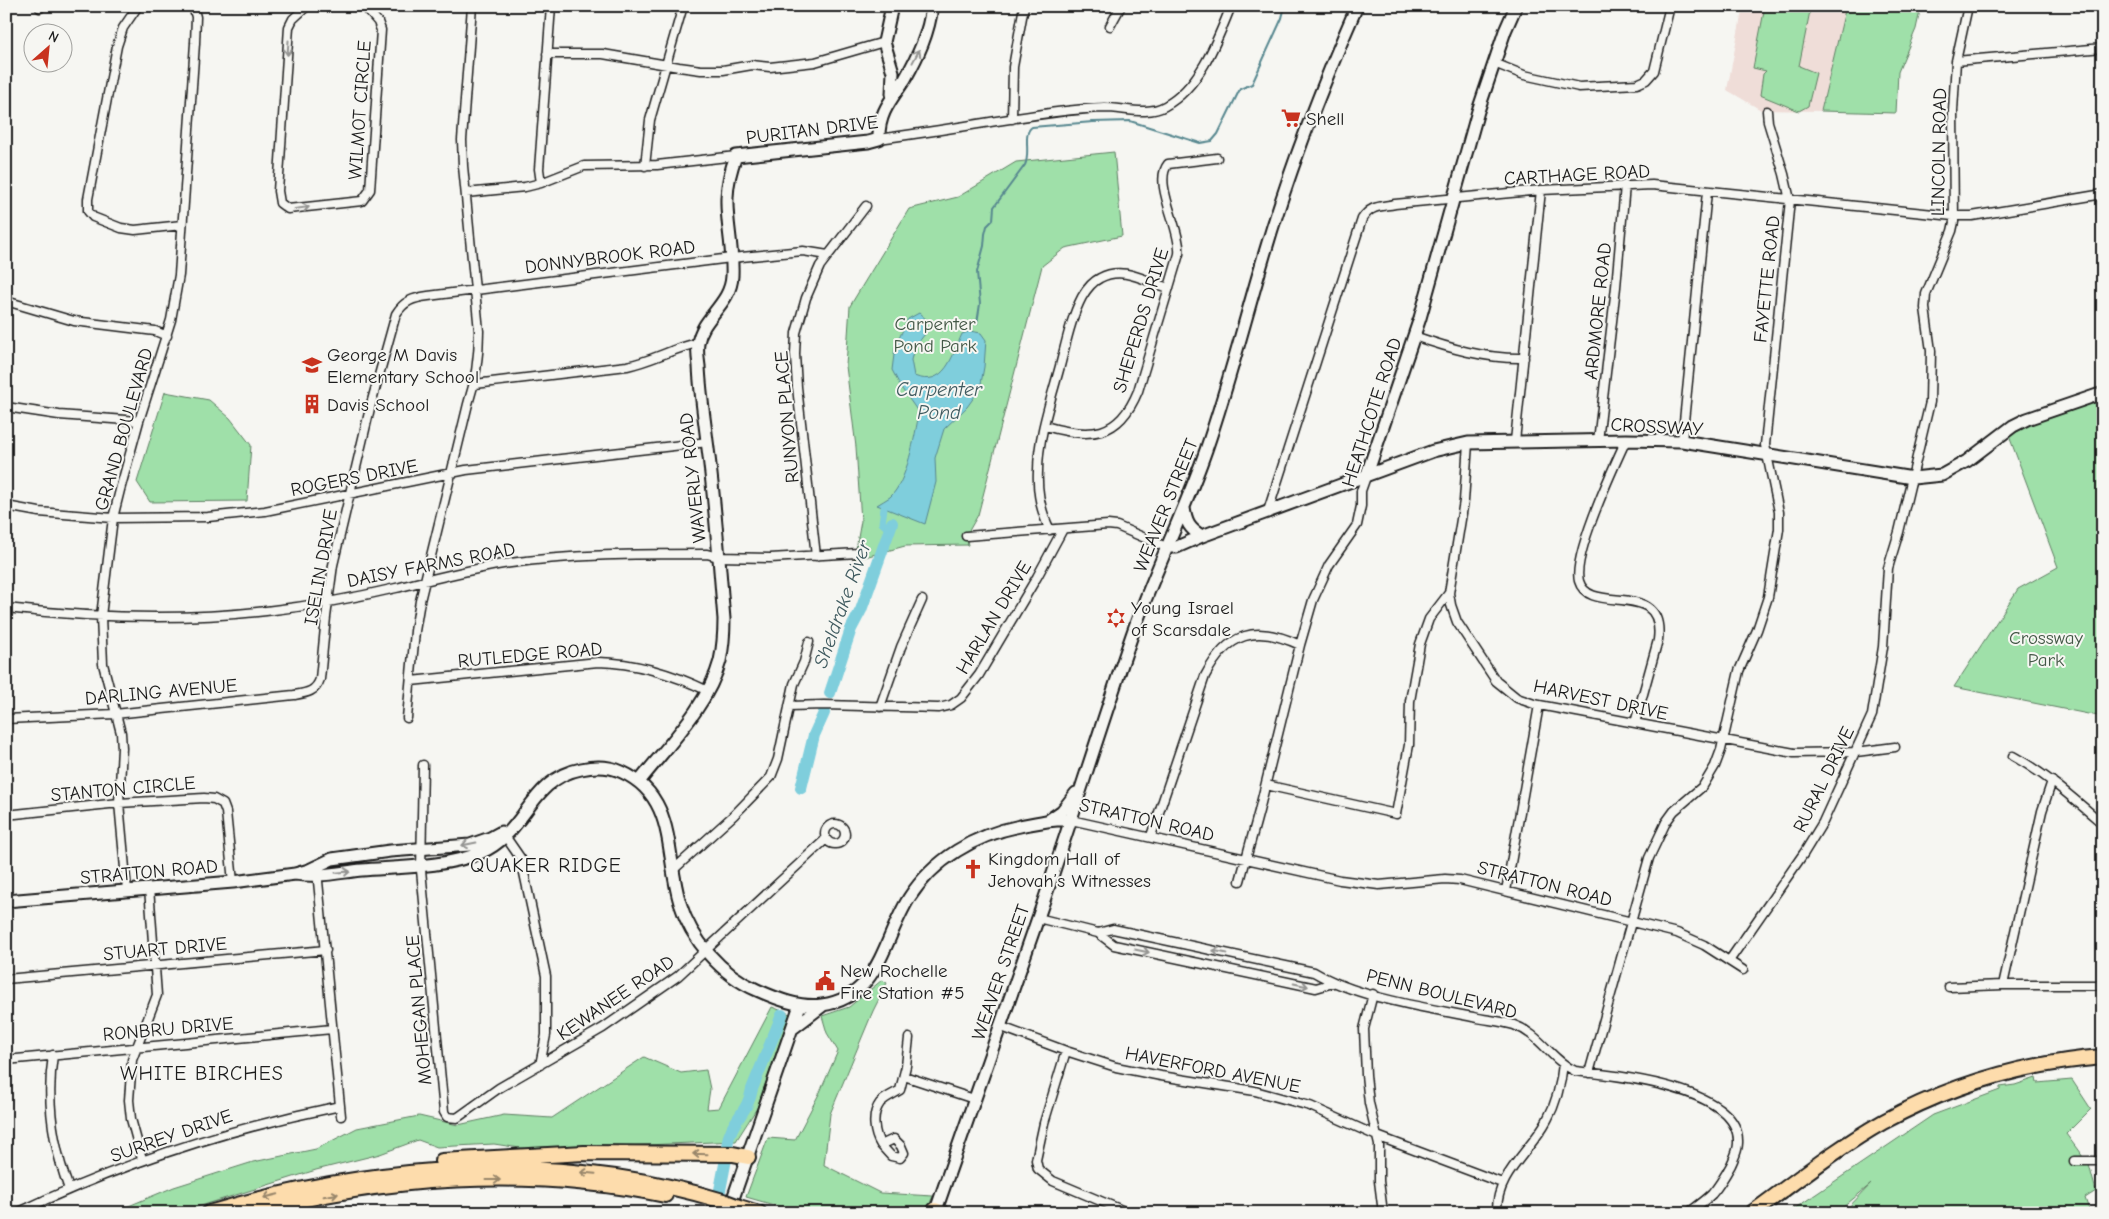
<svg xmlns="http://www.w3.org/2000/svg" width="2109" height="1219" font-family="'Comic Neue',sans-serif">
  <rect width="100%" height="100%" fill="#f6f6f2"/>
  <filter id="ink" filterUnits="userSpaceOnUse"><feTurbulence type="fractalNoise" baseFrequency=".02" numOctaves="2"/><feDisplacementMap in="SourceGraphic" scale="10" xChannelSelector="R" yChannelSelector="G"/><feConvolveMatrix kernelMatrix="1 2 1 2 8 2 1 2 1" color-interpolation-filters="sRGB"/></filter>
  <g filter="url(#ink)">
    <!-- built -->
    <path fill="#efddd8" d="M1743 6H1846L1821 111 1761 110 1727 90Z"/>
    <!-- green -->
    <path fill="#9fe0a9" stroke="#5e7e62" d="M1765 6H1811L1799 66 1816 73 1808 106 1799 111 1760 95 1763 74 1766 71 1753 68Z
      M1846 6H1921L1916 29 1898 72 1896 113 1821 111Z
      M1114 152 1122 236 1065 248 1042 266 978 515 966 536 968 545 905 546 854 560 861 521 856 447 846 366 850 306 909 209 958 197 1016 162Z
      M165 392 209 400 230 418 251 445 247 501 150 502 137 482Z
      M2103 397V717L1954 687 2018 589 2058 567 2009 436 2040 419Z
      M882 980 887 983 873 1011 830 1114 824 1165 880 1193 933 1196 926 1213H802L746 1197 768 1138 795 1140 820 1092 838 1051 827 1033 822 1016 849 1007Z
      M772 1007 790 1014 757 1108 736 1141 533 1150 494 1144 437 1147 418 1140 380 1154 316 1170 178 1213H112L174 1187 253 1162 316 1149 357 1128 419 1116 458 1125 504 1115 552 1118 644 1057 681 1073 706 1070 710 1089 707 1109 719 1108Z
      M2036 1078 2037 1083 2072 1080 2091 1109 2066 1134 2089 1165 2096 1191 2085 1198 2090 1213H1843L1871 1184 1836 1213H1788L1933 1115 2000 1090V1087L2015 1085Z"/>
    <!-- water -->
    <path fill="#7fcedc" stroke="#57878f" d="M919 313 927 320 925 334 914 348 911 360 914 376C945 388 952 356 962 334L970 331 981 333 986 340 984 367 980 389 967 407 944 429 935 458 936 482 925 524 877 505C881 502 886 500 890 497 907 482 915 435 919 413L902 389 892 370 895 347 908 319Z"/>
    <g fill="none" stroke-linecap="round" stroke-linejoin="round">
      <!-- stream -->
      <path stroke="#57878f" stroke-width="2" d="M977 323 980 304 977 272 984 246 985 234 987 226 993 220 994 207 1025 165C1031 152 1022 134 1032 127L1093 122 1130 121 1200 143 1212 141 1218 134 1240 89 1252 84 1282 18 1285 6"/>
      <!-- canal -->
      <path stroke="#7fcedc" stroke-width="7" d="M884 508 882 523 889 529"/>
      <!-- river -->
      <path stroke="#7fcedc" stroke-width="12" d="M830 693 851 629 861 610 892 523
        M801 788 814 735 824 713
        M727 1146C730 1120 748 1114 752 1089L782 1015
        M720 1190 726 1159"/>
      <defs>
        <path id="street" d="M138 6 123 28 117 46 88 199V211L93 217 121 228 135 230 182 225
          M307 6 293 19 289 27 278 191 280 203 288 209 362 201 370 190 381 30 378 22 364 6
          M40 8 41 6
          M1110 26 1121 6
          M547 54H603L679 67 701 70H723L752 65 770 67 815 62 884 42
          M1956 61 2103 48
          M1494 63 1524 75 1579 87 1637 84 1646 80 1654 71 1670 6
          M1012 119 1013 67 1024 6
          M879 139C914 134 949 129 984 123 1024 117 1065 109 1105 108 1124 108 1148 116 1165 106 1200 87 1217 41 1231 6
          M645 166 650 120 683 6
          M541 183 539 169 551 6
          M466 193 525 187 541 183 584 166 657 165 736 156
          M6 301 74 321 155 331 167 336
          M1414 336C1449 348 1485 359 1524 358
          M475 384 627 366C652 361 673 348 698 343
          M6 407 59 415 139 421
          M1045 426C1090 439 1119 438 1138 391L1179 254C1182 230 1152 183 1168 164L1217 158
          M1626 440C1614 466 1572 556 1579 581 1589 617 1666 577 1658 640L1635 723
          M1515 441 1541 190
          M1598 441 1616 287 1625 185
          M1682 441 1707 192
          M1468 443 1464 501 1449 593 1451 605 1457 622 1496 681 1517 698 1534 704 1794 753 1856 752 1895 747
          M6 506 39 512 113 518 208 517 265 511 466 470 708 442
          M1268 511 1362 219C1371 205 1380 207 1395 204L1541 190 1652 185 1953 216H1972L2103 194
          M1050 530C1041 512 1037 491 1038 471 1038 436 1051 400 1060 366 1066 343 1071 318 1082 297 1086 290 1092 282 1100 278 1124 265 1146 282 1169 288
          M966 536 1108 525 1117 526 1166 547
          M816 556 797 387 795 354 796 333 806 298 820 266 866 206
          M6 608C93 618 180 621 266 611 310 606 354 598 396 588 432 579 467 570 503 564 571 554 639 554 707 554L718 557 770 558 858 553 862 550
          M411 681 598 662C637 663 673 674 708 691
          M789 706 824 705 939 708 951 705 961 698 979 675 1037 577 1063 529
          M880 707 901 647 922 600
          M407 718 415 631 420 601 468 404C476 380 479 357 479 331L463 166 462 140 472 6
          M6 719 115 714 294 695C306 693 316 692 320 679L326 617 333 565 371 404 396 314C404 301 413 298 428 296L731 258 803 251 828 255
          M2013 756C2046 774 2074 799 2103 824
          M423 765 421 870 443 1101 444 1112 447 1117 457 1118 499 1088 603 1028 678 976 826 839
          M1266 785 1396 814 1409 745 1410 701 1420 644 1429 619 1449 593
          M6 815 119 803 204 798 214 799 223 804 226 812 233 882
          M1071 820 1340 880 1379 885 1445 879 1460 880 1677 933 1704 945 1743 970
          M825 834a10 10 0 1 1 20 0a10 10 0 1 1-20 0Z
          M503 833 521 859 546 976V1035L540 1065
          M1151 836 1205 676C1228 632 1256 624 1300 645
          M317 871 341 1116
          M672 871 734 815 771 777 778 759 794 684 804 662 809 642
          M1240 881 1259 811 1300 645 1313 600 1329 565 1357 525 1361 506V491L1367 474
          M127 890 119 803 122 748 121 733 103 664 101 616 113 518 120 490 139 421 171 320 179 275 195 43 196 17 193 6
          M1506 891 1539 705
          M1038 918 1098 933 1114 945 1316 988 1333 983
          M1098 933 1113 929 1314 972C1358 998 1423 1007 1473 1017 1486 1020 1501 1021 1514 1025 1540 1034 1551 1060 1575 1071 1614 1075 1741 1087 1738 1143 1738 1151 1734 1158 1731 1165 1726 1174 1719 1186 1712 1194 1705 1201 1696 1207 1688 1213
          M1729 961 1804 853 1823 822 1872 715 1883 647 1888 568 1899 532 1930 402 1931 351 1925 308 1926 294 1952 231 1954 222 1953 111 1956 61 1968 6
          M6 979 326 950
          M2003 985 2042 811 2052 781
          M1949 987 2003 985H2103
          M1373 994 1364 1029 1366 1075 1369 1103 1379 1145V1181L1383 1213
          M999 1026 1066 1051 1116 1067 1161 1076 1255 1091 1310 1106 1377 1136 1502 1183
          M1066 1051 1044 1123 1036 1160 1038 1169 1053 1181 1129 1213
          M53 1055C46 1100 53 1146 69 1189
          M6 1060 332 1029
          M1589 1073 1649 858 1666 822 1674 811 1703 786 1715 766 1721 750 1739 671 1757 630 1768 597 1779 529V512L1765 445 1790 200 1784 174 1768 122 1767 111
          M904 1076 974 1099
          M894 1139 901 1146 904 1153 900 1158 891 1156 881 1145Z
          M881 1145C874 1134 871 1115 880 1103 885 1097 894 1094 900 1090L906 1066 909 1038
          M142 1159 131 1119 129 1100 132 1060 157 995 149 888
          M2074 1161H2103
          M17 1213C122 1163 226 1129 340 1106
          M1497 1213C1495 1175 1531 1151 1547 1120 1557 1102 1561 1084 1563 1064"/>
        <path id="secondary" d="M892 94 893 72 884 42 892 6
          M1367 474 1420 318 1478 111 1505 31 1516 6
          M1184 508C1186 522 1189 529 1202 536
          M1166 547H1177L1202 536 1433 451 1468 443 1626 440 1682 441 1913 478 1942 475 1967 461 2013 426 2027 419 2103 393
          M639 782C667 746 708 706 720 661 723 647 724 634 724 619 719 560 715 500 707 441 704 416 700 391 699 366 698 359 697 350 698 343 702 317 731 304 732 276 734 231 717 204 736 156L868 142 879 139C878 113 892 99 905 79 918 56 929 33 932 6
          M1049 820 1062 811 1076 793
          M295 874C316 878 341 872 362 870 399 867 446 867 480 853 526 834 529 779 581 769 595 766 609 766 622 772 677 797 665 855 680 903 691 940 722 975 757 990 777 999 800 1008 822 1005 880 997 883 939 909 898 934 859 975 835 1020 826 1036 823 1054 818 1071 820
          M6 901 233 882 295 874 309 870 332 859 390 851 470 845 490 838 501 832
          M793 1028 822 1006
          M728 1213 800 1005
          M935 1213C969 1114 1005 1015 1039 915 1071 822 1100 728 1132 635 1154 572 1184 513 1206 450 1228 387 1244 323 1263 259 1288 173 1321 88 1357 6"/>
        <path id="highway" d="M442 1161 584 1153 733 1154 748 1157
          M739 1207 759 1213
          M935 1210 942 1213
          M209 1213C376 1163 555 1150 723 1201
          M249 1213C382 1176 530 1167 665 1195
          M1752 1213C1795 1182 1837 1148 1883 1122 1951 1085 2026 1063 2103 1057"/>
      </defs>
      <!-- street casing -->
      <use href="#street" stroke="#1c1c1c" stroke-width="11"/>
      <!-- secondary casing -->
      <use href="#secondary" stroke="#1c1c1c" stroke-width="15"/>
      <!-- highway casing -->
      <use href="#highway" stroke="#1c1c1c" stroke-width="18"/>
      <!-- street -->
      <use href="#street" stroke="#f6f6f2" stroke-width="8"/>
      <!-- secondary -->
      <use href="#secondary" stroke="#f6f6f2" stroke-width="11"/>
      <!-- highway -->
      <use href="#highway" stroke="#fddcac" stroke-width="14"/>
      <defs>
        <path id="highway-bridge" d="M723 1201 739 1207"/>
      </defs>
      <!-- highway-bridge casing -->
      <use href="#highway-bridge" stroke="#1c1c1c" stroke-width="18" stroke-linecap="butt"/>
      <!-- highway-bridge -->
      <use href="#highway-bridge" stroke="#fddcac" stroke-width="14"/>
    </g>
    <!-- one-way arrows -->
    <defs><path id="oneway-shaft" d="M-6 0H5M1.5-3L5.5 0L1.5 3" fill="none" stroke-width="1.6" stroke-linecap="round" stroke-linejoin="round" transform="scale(1.25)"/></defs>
    <g stroke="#949492">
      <use href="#oneway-shaft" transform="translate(288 48) rotate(94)"/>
      <use href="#oneway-shaft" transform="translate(916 56) rotate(-62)"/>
      <use href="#oneway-shaft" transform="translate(302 208) rotate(-8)"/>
      <use href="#oneway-shaft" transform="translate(469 844) rotate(169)"/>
      <use href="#oneway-shaft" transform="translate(343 872) rotate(-5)"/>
      <use href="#oneway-shaft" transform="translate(1142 951) rotate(12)"/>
      <use href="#oneway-shaft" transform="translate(1220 952) rotate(-168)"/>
      <use href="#oneway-shaft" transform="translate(1301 985) rotate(12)"/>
    </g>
    <g stroke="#98866b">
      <use href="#oneway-shaft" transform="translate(700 1154) rotate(-178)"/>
      <use href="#oneway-shaft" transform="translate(588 1173) rotate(-175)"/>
      <use href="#oneway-shaft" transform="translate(493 1180)"/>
      <use href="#oneway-shaft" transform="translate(331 1195) rotate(-10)"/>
      <use href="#oneway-shaft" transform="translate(271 1196) rotate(166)"/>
    </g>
  </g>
  <!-- icons -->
  <defs>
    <symbol id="supermarket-bare" viewBox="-9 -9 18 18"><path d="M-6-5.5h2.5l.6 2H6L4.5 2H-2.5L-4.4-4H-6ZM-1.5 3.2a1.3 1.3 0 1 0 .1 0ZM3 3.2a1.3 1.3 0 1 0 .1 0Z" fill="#c8321e" stroke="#f6f6f2" stroke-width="2.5" paint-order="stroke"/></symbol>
    <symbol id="school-bare" viewBox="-9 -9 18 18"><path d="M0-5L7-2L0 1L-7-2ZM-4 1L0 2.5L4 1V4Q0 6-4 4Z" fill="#c8321e" stroke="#f6f6f2" stroke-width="2.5" paint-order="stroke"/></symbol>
    <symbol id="building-bare" viewBox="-9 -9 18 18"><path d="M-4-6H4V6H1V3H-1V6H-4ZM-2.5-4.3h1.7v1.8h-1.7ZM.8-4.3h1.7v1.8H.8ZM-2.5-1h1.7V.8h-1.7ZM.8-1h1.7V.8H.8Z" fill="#c8321e" stroke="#f6f6f2" stroke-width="2.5" paint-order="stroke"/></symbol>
    <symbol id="synagogue-bare" viewBox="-9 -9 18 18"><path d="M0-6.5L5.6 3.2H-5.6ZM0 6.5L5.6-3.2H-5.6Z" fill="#c8321e" stroke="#f6f6f2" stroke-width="2.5" paint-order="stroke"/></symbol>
    <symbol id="church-bare" viewBox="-9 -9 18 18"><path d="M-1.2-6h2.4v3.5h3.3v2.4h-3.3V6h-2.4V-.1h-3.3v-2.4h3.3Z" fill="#c8321e" stroke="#f6f6f2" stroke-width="2.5" paint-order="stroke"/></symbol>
    <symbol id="civic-bare" viewBox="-9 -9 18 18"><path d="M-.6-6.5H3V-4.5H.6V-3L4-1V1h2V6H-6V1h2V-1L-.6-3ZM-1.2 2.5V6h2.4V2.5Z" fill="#c8321e" stroke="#f6f6f2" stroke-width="2.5" paint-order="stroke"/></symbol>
  </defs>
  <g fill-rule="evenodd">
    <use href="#supermarket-bare" x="1277" y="104" width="28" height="28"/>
    <use href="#school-bare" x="298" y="351" width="28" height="28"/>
    <use href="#building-bare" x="298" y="390" width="28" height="28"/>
    <use href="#synagogue-bare" x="1102" y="604" width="28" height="28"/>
    <use href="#church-bare" x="959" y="855" width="28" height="28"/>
    <use href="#civic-bare" x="811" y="967" width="28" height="28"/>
  </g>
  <g text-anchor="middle" stroke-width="4" stroke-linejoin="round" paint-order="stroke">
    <!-- street labels -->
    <g font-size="19" fill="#1c1c1c" stroke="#f6f6f2">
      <text transform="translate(359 110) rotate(-86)" y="7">WILMOT CIRCLE</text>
      <text transform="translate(812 129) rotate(-7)" y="7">PURITAN DRIVE</text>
      <text transform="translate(1938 152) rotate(-89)" y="7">LINCOLN ROAD</text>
      <text transform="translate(1577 174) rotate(-3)" y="7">CARTHAGE ROAD</text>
      <text transform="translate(610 256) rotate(-7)" y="7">DONNYBROOK ROAD</text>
      <text transform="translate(1766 279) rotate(-84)" y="7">FAYETTE ROAD</text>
      <text transform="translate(1597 311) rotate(-84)" y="7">ARDMORE ROAD</text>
      <text transform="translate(1140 320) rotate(-73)" y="7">SHEPERDS DRIVE</text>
      <text transform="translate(1371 412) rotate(-72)" y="7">HEATHCOTE ROAD</text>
      <text transform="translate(786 417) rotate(-95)" y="7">RUNYON PLACE</text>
      <text transform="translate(1657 426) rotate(3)" y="7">CROSSWAY</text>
      <text transform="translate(123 429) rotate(-74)" y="7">GRAND BOULEVARD</text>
      <text transform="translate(354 477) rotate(-11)" y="7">ROGERS DRIVE</text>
      <text transform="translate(692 478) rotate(-96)" y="7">WAVERLY ROAD</text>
      <text transform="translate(1165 505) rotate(-68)" y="7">WEAVER STREET</text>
      <text transform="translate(431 564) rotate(-11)" y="7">DAISY FARMS ROAD</text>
      <text transform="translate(320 567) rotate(-80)" y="7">ISELIN DRIVE</text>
      <text transform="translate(993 617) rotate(-59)" y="7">HARLAN DRIVE</text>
      <text transform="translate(530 654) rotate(-5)" y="7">RUTLEDGE ROAD</text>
      <text transform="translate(161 691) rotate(-5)" y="7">DARLING AVENUE</text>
      <text transform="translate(1601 699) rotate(12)" y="7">HARVEST DRIVE</text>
      <text transform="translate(1823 779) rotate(-64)" y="7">RURAL DRIVE</text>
      <text transform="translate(123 788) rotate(-5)" y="7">STANTON CIRCLE</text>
      <text transform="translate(1147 819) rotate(13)" y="7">STRATTON ROAD</text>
      <text transform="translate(149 871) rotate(-5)" y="7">STRATTON ROAD</text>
      <text transform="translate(1545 883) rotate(14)" y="7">STRATTON ROAD</text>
      <text transform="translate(165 948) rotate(-5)" y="7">STUART DRIVE</text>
      <text transform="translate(1000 972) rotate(-71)" y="7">WEAVER STREET</text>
      <text transform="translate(1442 993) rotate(14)" y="7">PENN BOULEVARD</text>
      <text transform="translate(615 997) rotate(-34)" y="7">KEWANEE ROAD</text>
      <text transform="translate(418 1010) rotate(-95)" y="7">MOHEGAN PLACE</text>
      <text transform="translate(168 1028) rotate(-5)" y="7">RONBRU DRIVE</text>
      <text transform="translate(1213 1069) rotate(11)" y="7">HAVERFORD AVENUE</text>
      <text transform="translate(171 1135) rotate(-19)" y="7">SURREY DRIVE</text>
    </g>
    <!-- poi labels -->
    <g font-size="19" fill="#1c1c1c" stroke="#f6f6f2" text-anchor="start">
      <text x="1306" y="125">Shell</text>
      <text x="327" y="361">George M Davis<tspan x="327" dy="22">Elementary School</tspan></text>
      <text x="327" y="411">Davis School</text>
      <text x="1131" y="614">Young Israel<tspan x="1131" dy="22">of Scarsdale</tspan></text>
      <text x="988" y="865">Kingdom Hall of<tspan x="988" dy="22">Jehovah’s Witnesses</tspan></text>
      <text x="840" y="977">New Rochelle<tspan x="840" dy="22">Fire Station #5</tspan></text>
    </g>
    <!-- park labels -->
    <g font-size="19" fill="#435746" stroke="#f6f6f2">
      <text x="935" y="330">Carpenter<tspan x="935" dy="22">Pond Park</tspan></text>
      <text x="2046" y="644">Crossway<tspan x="2046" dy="22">Park</tspan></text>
    </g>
    <!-- water labels -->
    <g font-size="20" font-style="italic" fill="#3f5a5f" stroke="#f6f6f2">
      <text x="939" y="396">Carpenter<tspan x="939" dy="23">Pond</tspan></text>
      <text transform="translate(842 604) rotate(-70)" y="7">Sheldrake River</text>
    </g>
    <!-- neighbourhood labels -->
    <g font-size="20" letter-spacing="1" fill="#1c1c1c" stroke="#f6f6f2">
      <text x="546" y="872">QUAKER RIDGE</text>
      <text x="202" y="1080">WHITE BIRCHES</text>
    </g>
  </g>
  <!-- margin -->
  <rect width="2109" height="1219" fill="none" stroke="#f6f6f2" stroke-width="25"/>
  <rect x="12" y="12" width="2084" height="1194" fill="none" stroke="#1c1c1c" stroke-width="2" filter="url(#ink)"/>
  <!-- north arrow -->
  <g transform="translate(48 48) rotate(27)"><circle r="24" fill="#f6f6f2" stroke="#9f9f9c"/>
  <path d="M0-4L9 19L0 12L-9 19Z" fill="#c8321e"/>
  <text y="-8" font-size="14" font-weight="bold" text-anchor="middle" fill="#1c1c1c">N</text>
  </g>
</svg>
